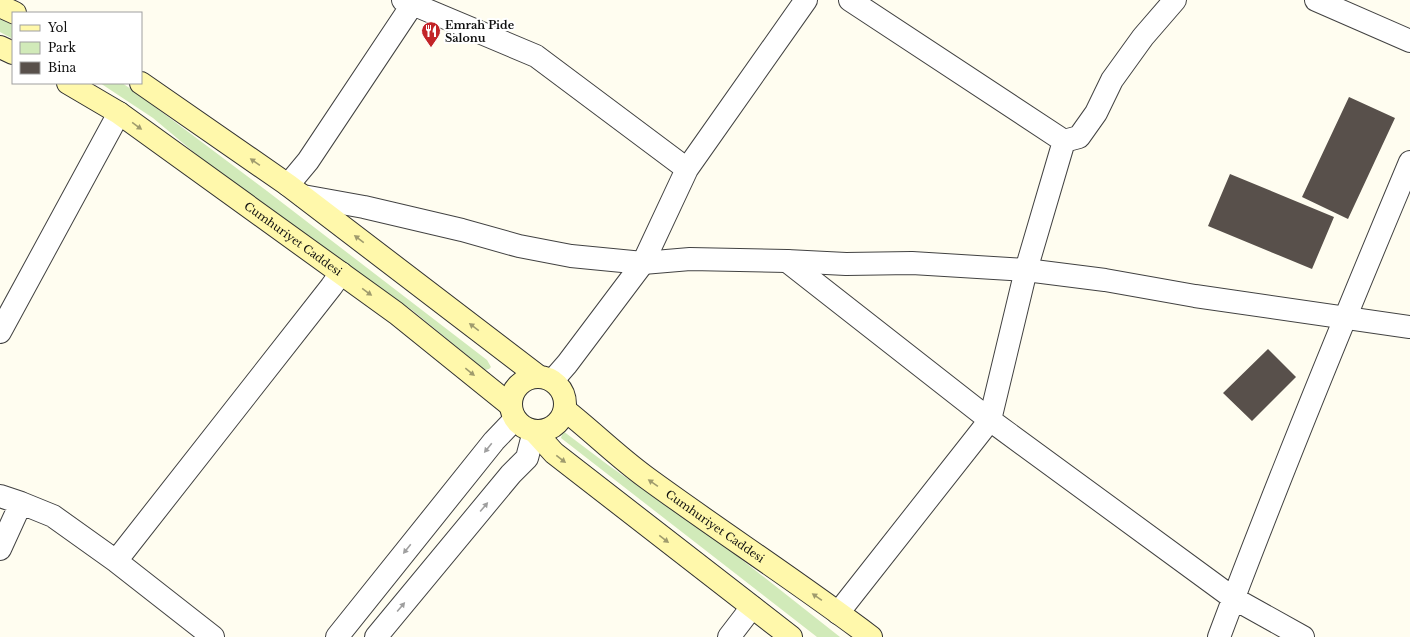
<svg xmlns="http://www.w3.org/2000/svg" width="1410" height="637" font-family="'Libre Baskerville',serif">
  <rect width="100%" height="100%" fill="#fffdf0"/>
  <!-- green -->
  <path fill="#d1eab9" d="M0 19 13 25V39L0 32Z
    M100 83H122L131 89 267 191 487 360 491 367 489 369 485 370 412 310 227 180 153 118Z
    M563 431 608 465 727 548 840 637H817L561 438Z"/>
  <!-- building -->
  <path fill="#58504b" d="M1349 97 1395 118 1348 219 1302 197Z
    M1230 174 1334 217 1312 269 1208 226Z
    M1268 349 1296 377 1252 421 1223 393Z"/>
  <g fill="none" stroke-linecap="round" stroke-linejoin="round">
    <defs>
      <path id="minor" d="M403 0 536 56 687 169
        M850 0 1064 141
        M1316 0 1410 41
        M288 185 308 161 412 5
        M787 261 990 420 1233 598 1303 637
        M0 332 119 113
        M553 380 567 364 643 263 687 169 806 0
        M0 496 21 503 53 516 116 561 213 637
        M0 549 21 503
        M116 561 331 287 341 273
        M838 613 990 420 1026 270 1064 141 1079 137 1096 113 1112 80 1143 37 1175 0
        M337 637 494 441 515 419
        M376 637 511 474 527 458 534 431
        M729 637 752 607
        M1219 637C1279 477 1344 319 1410 162"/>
      <path id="tertiary" d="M303 196 364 207 462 230 519 246 571 256 643 263 690 259 787 261 846 264 912 263 1026 270 1105 280 1195 296 1410 327"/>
      <g id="secondary">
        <path d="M0 6 15 13"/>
        <path d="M0 47 13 53"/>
        <path id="s1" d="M68 83 119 113 396 313 510 405"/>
        <path d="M141 83 288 185 538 376"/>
        <circle cx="538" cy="404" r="27"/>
        <path id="s2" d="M565 410C593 432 618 457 647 478 721 532 798 582 871 637"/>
        <path d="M534 431 554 453 791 637"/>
      </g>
    </defs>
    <!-- minor casing -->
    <use href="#minor" stroke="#424242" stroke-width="24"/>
    <!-- tertiary casing -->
    <use href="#tertiary" stroke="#424242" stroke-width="24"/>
    <!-- secondary casing -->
    <use href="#secondary" stroke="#313131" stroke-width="24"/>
    <!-- minor -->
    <use href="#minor" stroke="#fff" stroke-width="22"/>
    <!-- tertiary -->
    <use href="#tertiary" stroke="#fff" stroke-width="22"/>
    <!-- secondary -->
    <use href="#secondary" stroke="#fff8ab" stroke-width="22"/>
  </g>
  <!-- one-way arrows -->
  <defs><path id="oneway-solid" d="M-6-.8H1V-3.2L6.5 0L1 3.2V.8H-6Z"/></defs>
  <g fill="#9f9b6d">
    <use href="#oneway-solid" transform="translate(137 126) rotate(36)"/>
    <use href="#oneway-solid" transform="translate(255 162) rotate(-145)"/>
    <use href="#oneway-solid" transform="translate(359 239) rotate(-143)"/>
    <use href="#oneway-solid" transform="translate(367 292) rotate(36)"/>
    <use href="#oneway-solid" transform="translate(474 327) rotate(-143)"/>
    <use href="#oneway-solid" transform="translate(470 372) rotate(39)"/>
    <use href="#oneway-solid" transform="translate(561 459) rotate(38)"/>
    <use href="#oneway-solid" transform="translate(653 483) rotate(-145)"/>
    <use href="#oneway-solid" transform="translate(664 539) rotate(38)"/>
    <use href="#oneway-solid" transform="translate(817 597) rotate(-145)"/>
  </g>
  <g fill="#9f9f9f">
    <use href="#oneway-solid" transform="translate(488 448) rotate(129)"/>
    <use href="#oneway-solid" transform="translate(484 507) rotate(-50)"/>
    <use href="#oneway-solid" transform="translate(407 549) rotate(129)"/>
    <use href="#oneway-solid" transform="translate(401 607) rotate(-50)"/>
  </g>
  <!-- icons -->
  <defs>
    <symbol id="restaurant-pin" viewBox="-11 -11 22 30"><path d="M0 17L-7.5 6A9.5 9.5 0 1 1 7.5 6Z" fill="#c22427" stroke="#fff"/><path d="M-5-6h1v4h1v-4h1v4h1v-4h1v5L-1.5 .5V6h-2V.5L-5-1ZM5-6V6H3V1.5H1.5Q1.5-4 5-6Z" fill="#fff"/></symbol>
  </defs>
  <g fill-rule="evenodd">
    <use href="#restaurant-pin" x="420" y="20" width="22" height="30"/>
  </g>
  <g text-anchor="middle" stroke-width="4" stroke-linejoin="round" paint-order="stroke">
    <!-- poi labels -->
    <g font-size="11" font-weight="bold" fill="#0f0f0f" stroke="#fff" text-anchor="start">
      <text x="445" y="29">Emrah Pide<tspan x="445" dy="13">Salonu</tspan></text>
    </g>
    <!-- street labels -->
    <g font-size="11" fill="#0f0f0f" stroke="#fff">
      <text dy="4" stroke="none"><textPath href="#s1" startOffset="274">Cumhuriyet Caddesi</textPath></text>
      <text dy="4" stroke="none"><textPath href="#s2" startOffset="190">Cumhuriyet Caddesi</textPath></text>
    </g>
  </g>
  <!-- legend -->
  <rect x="12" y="12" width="130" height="72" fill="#ffffff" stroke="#9f9f9f"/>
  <rect x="20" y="25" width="20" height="6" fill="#fff8ab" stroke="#9f9f9f"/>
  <text x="48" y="32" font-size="12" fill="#0f0f0f">Yol</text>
  <rect x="20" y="42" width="20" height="12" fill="#d1eab9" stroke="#9f9f9f"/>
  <text x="48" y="52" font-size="12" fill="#0f0f0f">Park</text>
  <rect x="20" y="62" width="20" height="12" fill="#58504b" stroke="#9f9f9f"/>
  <text x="48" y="72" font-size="12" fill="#0f0f0f">Bina</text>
</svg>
